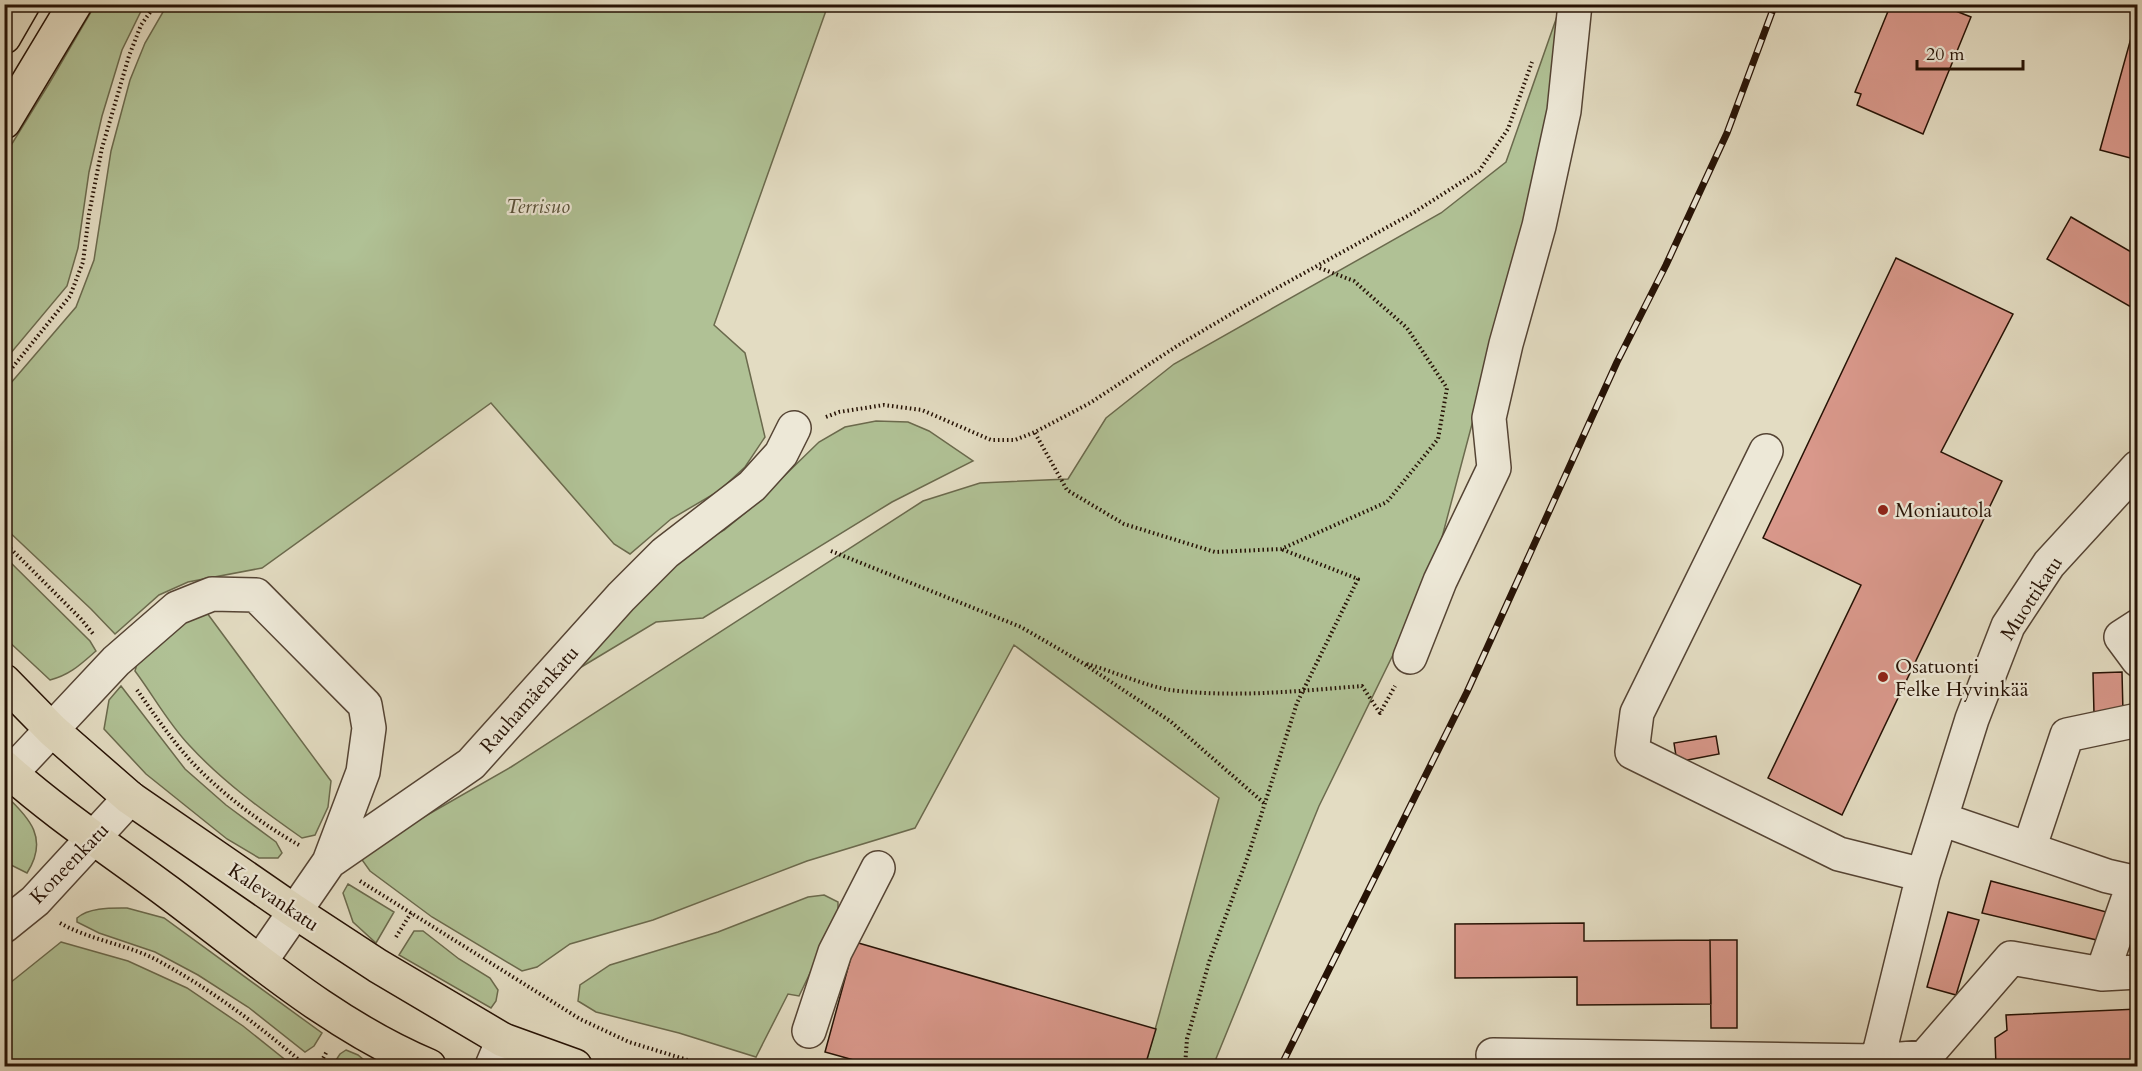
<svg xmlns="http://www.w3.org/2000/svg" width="2142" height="1071" font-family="Cardo,serif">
  <rect width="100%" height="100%" fill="#e3dcc2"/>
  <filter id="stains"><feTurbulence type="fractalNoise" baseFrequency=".00333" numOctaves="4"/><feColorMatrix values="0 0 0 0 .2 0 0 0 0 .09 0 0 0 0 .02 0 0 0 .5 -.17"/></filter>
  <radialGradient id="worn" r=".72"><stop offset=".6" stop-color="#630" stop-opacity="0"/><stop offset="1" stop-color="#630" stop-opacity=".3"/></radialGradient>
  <!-- green -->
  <path fill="#b0c195" stroke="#6b6a4d" stroke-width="1.5" d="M95 5H144L122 50 102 116 89 172 78 248 67 286 5 360V155L50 82Z
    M167 5H828L714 325 745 353 765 437 745 467 719 491 671 519 630 554 614 544 491 403 262 568 188 582 159 595 115 634 91 609 5 528 4 391 76 307 94 260 111 151 130 80 145 43Z
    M1561 5 1548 108 1524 228 1432 575 1319 806 1213 1066H1145L1219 798 1014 645 915 828 807 861 653 920 570 944 537 967 522 971 432 917 370 871 360 857 387 838 511 767 923 501 980 483 1068 479 1106 418 1174 364 1441 213 1506 162Z
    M876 421 908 422 929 431 973 461 892 502 703 618 656 622 573 672 684 552 724 530 750 509 819 442 845 427Z
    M5 557 90 641 96 651C81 664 70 675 50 680L5 638Z
    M207 613 331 781 328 807 315 835 302 838C262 810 222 781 189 745 168 723 153 695 135 671 144 634 176 626 207 613Z
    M121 686 185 769 226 805 276 842 282 853 278 858H259L227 839 146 774 104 729 109 700Z
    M5 795C30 818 49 839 27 873L5 862Z
    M348 884 394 912 376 943 353 922 343 893Z
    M824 895 838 902V915L799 996 788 994 756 1057 679 1033 596 1012 578 1001 580 985 610 965 718 932 808 897Z
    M127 908 164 918 322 1033 314 1046 305 1052 248 1007 198 975 155 952 99 933 77 922V918C89 907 112 908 127 908Z
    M414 931H423L459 959 490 978 498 990 496 1001 491 1008 399 955Z
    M61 942 128 961 187 988 243 1026 293 1066H5V987Z
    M346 1050 358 1055 371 1066H332L340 1054Z"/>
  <!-- building -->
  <path fill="#d9988b" stroke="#261205" stroke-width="1.5" d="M1891 4H1938L1971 17 1923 134 1857 105 1861 94 1855 92Z
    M2131 38 2138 39V160L2100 150Z
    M2071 217 2138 256V311L2047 259Z
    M1896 258 2013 314 1941 452 2002 481 1842 815 1768 778 1861 585 1763 538Z
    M2122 672 2123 713 2094 714 2093 673Z
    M1716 736 1719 754 1677 762 1674 743Z
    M2134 749H2138V792H2136Z
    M1991 881 2110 913 2101 941 1982 913Z
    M1948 912 1979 920 1956 995 1927 987Z
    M1584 923V941L1710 940 1711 1004 1577 1005V977L1455 978V924Z
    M2135 924H2138V954H2136Z
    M1710 940H1737V1028H1711Z
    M855 942 1156 1029 1145 1066H875L825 1052Z
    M2138 1009V1066H1996L1995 1038 2007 1030 2006 1015Z"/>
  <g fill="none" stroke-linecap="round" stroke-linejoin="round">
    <defs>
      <path id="minor" d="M1766 451 1637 713 1632 752 1839 854 1923 875
        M2138 626 2121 637 2138 660
        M1410 657 1440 581 1494 468 1489 418 1506 344 1539 226 1564 111 1575 4
        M11 773 116 661 177 608 212 594 256 595 365 705 369 728 363 772 329 862
        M1941 819 2107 876 2138 883
        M2029 849 2067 735 2138 720
        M4 926 35 901 130 798
        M260 962 329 862 471 764 621 597 665 553 752 486 781 454 794 428
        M2102 974 2134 882
        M809 1031 835 952 878 868
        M1493 1055 1877 1061 1925 1057 2011 958 2102 974 2138 972
        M492 1066 503 1040
        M1876 1066 1923 875 1972 719 2008 626 2049 564 2138 467"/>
      <path id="major" d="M4 37 23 4
        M4 122 75 4
        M4 681 52 730 130 798 294 911 378 966 503 1040 575 1066
        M4 767C55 813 113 851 168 892 251 954 333 1026 429 1066"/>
    </defs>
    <!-- minor casing -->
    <use href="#minor" stroke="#554434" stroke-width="36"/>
    <!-- major casing -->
    <use href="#major" stroke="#261205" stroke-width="36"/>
    <!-- path -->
    <path stroke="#261205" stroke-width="4" stroke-dasharray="1.5 3" stroke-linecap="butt" d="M4 378 70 296 83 262 89 214 102 148 129 56 141 25 156 4
      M826 417 839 412 884 405 922 410 991 440H1015L1035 432 1090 403 1177 346 1248 304 1413 213 1479 171 1508 129 1532 62
      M1035 433 1067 490 1124 524 1215 552 1281 549 1387 502 1438 439 1447 388 1407 328 1354 281 1317 267
      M4 542 81 619 94 635
      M831 551 1021 627 1081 662 1170 721 1265 804
      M1087 664C1112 671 1146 686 1170 690 1234 698 1299 691 1362 686L1380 713 1395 686
      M137 690C154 714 171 739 190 760 217 790 264 826 299 845
      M360 881 580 1019 629 1042 707 1066
      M60 923C90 940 125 944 155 959 209 988 260 1026 306 1066
      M396 937 411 913
      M319 1066 327 1051
      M1185 1066 1187 1039 1210 959 1248 856 1297 703 1358 579 1281 549"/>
    <!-- minor -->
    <use href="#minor" stroke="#ede8d7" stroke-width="33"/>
    <!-- major -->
    <use href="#major" stroke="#e3dcc2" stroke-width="33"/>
    <defs>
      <path id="rail" d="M1281 1066 1467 692 1617 362 1666 265 1727 133 1775 4"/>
    </defs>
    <!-- rail casing -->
    <use href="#rail" stroke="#261205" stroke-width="7"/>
    <!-- rail -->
    <use href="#rail" stroke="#ede8d7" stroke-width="4.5" stroke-dasharray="14" stroke-linecap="butt"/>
  </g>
  <!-- markers -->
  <g fill="#8f2418" stroke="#ede8d7" stroke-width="2">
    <circle cx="1883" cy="510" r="6"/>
    <circle cx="1883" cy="677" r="6"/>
  </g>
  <g text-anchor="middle" stroke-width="4.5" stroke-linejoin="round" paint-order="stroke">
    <!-- park labels -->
    <g font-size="20" font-style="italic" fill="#564f37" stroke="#ede8d7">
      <text x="538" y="213">Terrisuo</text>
    </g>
    <!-- poi labels -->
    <g font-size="20" fill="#261205" stroke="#ede8d7" text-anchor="start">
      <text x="1895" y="517">Moniautola</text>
      <text x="1895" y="673">Osatuonti<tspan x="1895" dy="23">Felke Hyvinkää</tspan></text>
    </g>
    <!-- street labels -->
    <g font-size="20" fill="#261205" stroke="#ede8d7">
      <text transform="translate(2031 598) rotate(-57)" y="7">Muottikatu</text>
      <text transform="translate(529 699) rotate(-48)" y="7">Rauhamäenkatu</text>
      <text transform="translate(69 863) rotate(-46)" y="7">Koneenkatu</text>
      <text transform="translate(274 897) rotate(34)" y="7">Kalevankatu</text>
    </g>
  </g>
  <!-- margin -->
  <rect width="2142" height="1071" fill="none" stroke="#e3dcc2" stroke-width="24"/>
  <rect x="6" y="6" width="2130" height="1059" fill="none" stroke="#261205" stroke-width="3"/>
  <rect x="12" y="12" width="2118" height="1047" fill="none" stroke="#261205" stroke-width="1.5"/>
  <!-- scale -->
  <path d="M1917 60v9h106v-9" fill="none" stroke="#261205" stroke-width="3"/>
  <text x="1926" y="60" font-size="18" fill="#261205" stroke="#ede8d7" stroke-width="4.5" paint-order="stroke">20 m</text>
  <rect width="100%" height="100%" filter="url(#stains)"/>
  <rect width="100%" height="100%" fill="url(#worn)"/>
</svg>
